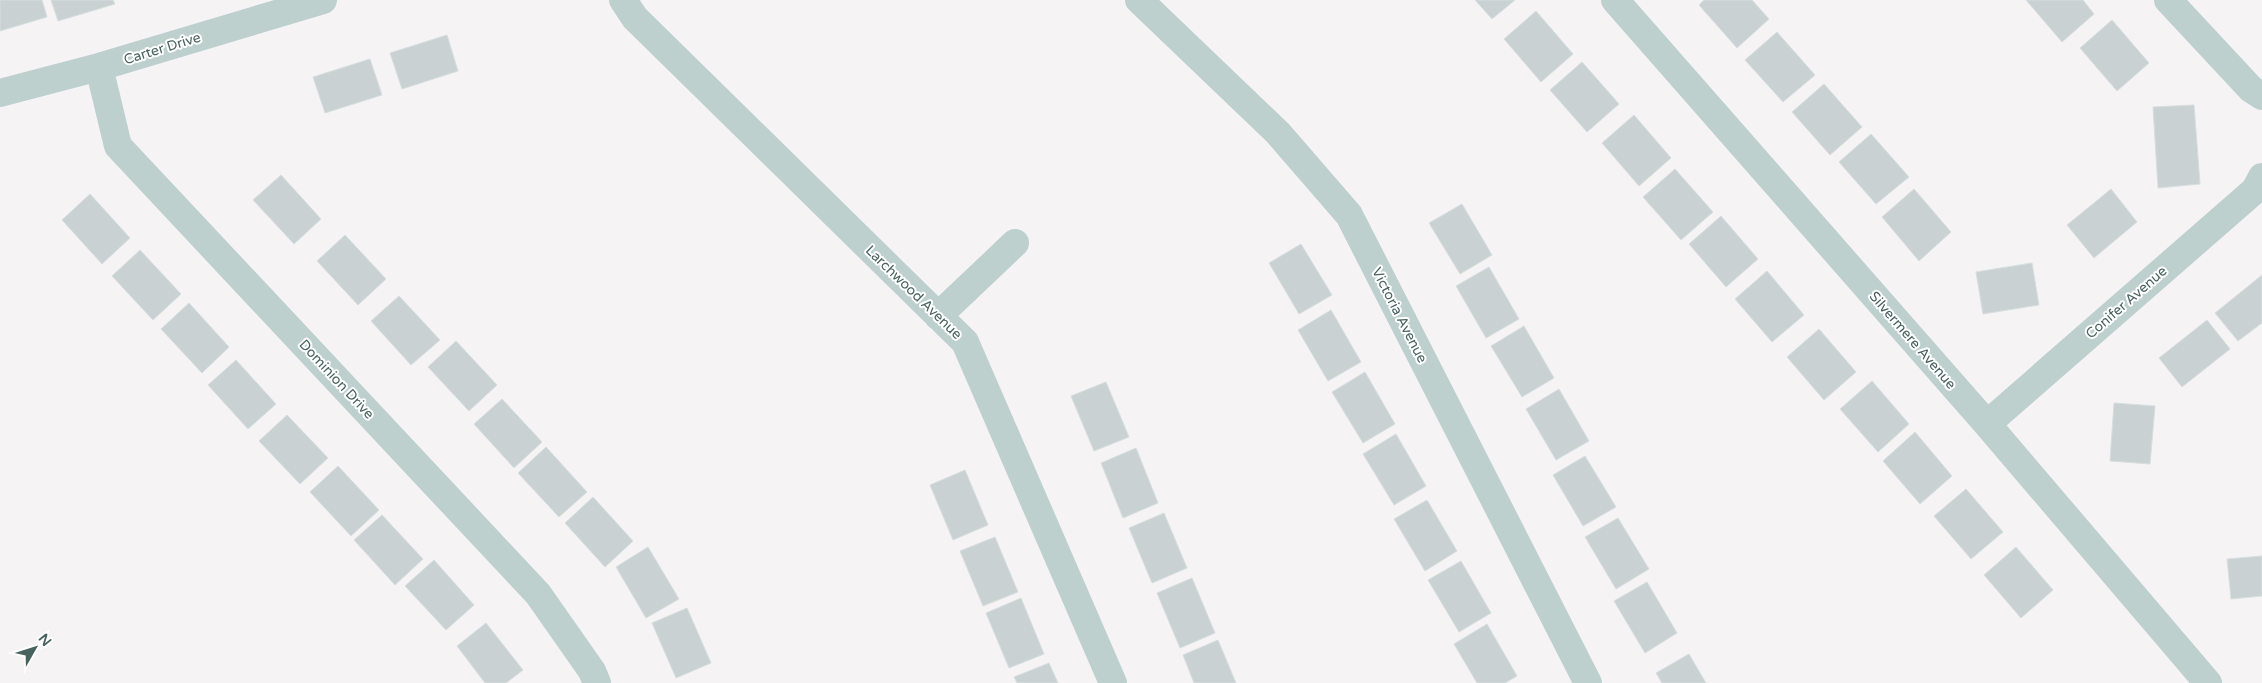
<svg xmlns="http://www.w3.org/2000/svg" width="2262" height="683" font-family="'Varela Round',sans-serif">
  <rect width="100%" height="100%" fill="#f5f3f4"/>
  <!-- building -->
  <path fill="#c9d1d2" stroke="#d6dede" d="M0 0H42L47 17 0 31Z
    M51 0H113L115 4 58 21Z
    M1475 0H1515L1492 19Z
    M1704 0H1752L1769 19 1737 48 1699 5Z
    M2026 0H2083L2094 14 2062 42Z
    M1536 11 1573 54 1541 82 1504 39Z
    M2112 20 2149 63 2117 91 2080 48Z
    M1777 32 1815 75 1783 102 1745 60Z
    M447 35 458 71 402 89 390 53Z
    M370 59 382 95 325 113 313 77Z
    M1582 62 1619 104 1587 132 1550 90Z
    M1824 84 1862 127 1830 155 1792 112Z
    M2194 105 2200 184 2158 188 2153 107Z
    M1634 115 1671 158 1639 186 1602 143Z
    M1871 134 1909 177 1876 204 1839 162Z
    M1675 169 1713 212 1681 240 1643 197Z
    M281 175 321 219 294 244 253 200Z
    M1914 189 1951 232 1919 261 1882 217Z
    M2111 189 2137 222 2094 258 2067 225Z
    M90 194 130 238 102 264 62 220Z
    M1462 204 1492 255 1460 274 1429 223Z
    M1721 216 1758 259 1726 287 1689 244Z
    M345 235 386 279 358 305 317 261Z
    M1301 244 1332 295 1299 314 1269 263Z
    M140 250 181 294 153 320 112 276Z
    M2032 263 2039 305 1983 314 1976 272Z
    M1489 267 1519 319 1486 338 1456 286Z
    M1767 271 1804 315 1772 342 1735 299Z
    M2262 275V323L2238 341 2215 313Z
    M399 296 440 340 411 365 371 321Z
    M189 303 229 347 202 373 161 329Z
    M1331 310 1361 362 1328 381 1298 330Z
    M2207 320 2230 349 2182 387 2159 358Z
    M1524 326 1554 378 1522 397 1491 346Z
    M1819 329 1856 372 1824 400 1787 357Z
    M456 341 497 385 469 411 428 367Z
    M236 360 276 404 248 429 208 385Z
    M1365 372 1395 424 1363 443 1332 392Z
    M1872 381 1909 424 1878 452 1840 409Z
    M1106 382 1129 437 1094 451 1071 396Z
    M1559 389 1589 441 1556 460 1526 409Z
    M502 399 542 442 514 468 474 424Z
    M2114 403 2155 406 2150 464 2110 461Z
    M287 415 328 458 300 484 259 441Z
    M1915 432 1952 476 1920 504 1883 461Z
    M1396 434 1426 486 1394 505 1363 454Z
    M546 447 587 492 559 517 518 473Z
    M1136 448 1158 503 1123 518 1101 463Z
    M1585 456 1616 507 1583 526 1553 475Z
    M338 466 379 510 351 536 310 492Z
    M965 470 988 525 953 540 930 485Z
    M1966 489 2003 532 1971 559 1934 516Z
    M593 497 633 541 605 567 565 523Z
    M1427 500 1457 551 1425 571 1394 519Z
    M1164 513 1187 568 1152 583 1129 528Z
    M382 515 423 559 395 585 354 540Z
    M1618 518 1649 569 1616 589 1585 537Z
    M995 537 1018 592 983 606 960 551Z
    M648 547 679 599 646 618 616 567Z
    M2016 547 2053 590 2021 618 1984 575Z
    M2262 556V596L2231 599 2227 559Z
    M434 560 474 605 446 630 405 586Z
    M1461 561 1491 613 1459 632 1428 580Z
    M1192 578 1215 633 1180 648 1157 593Z
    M1647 582 1677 633 1645 653 1614 601Z
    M1021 598 1044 654 1009 668 986 613Z
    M687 608 711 663 676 678 652 623Z
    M486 623 523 670 506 683H485L457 646Z
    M1487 624 1517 676 1505 683H1477L1454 644Z
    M1218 640 1236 683H1194L1183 655Z
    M1689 654 1706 683H1662L1656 673Z
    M1049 663 1058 683H1017L1014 677Z"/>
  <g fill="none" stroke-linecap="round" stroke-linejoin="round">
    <!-- minor -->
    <path stroke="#bdd0cd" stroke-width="28" d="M623 0 635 18 965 342 1113 683
      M1139 0 1278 133 1349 215 1588 683
      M1615 0 1987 424 2208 683
      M2168 0 2251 89 2262 96
      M99 67 118 146 538 594 592 671 597 683
      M0 93 99 67 323 0
      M938 316 1015 243
      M1987 424 2255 190 2262 177"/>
  </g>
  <g text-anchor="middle" stroke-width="4" stroke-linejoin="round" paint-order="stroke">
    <!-- street labels -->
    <g font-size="14" fill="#48625e" stroke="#fff">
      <text transform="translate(162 48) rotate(-17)" y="5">Carter Drive</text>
      <text transform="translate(914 292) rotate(44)" y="5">Larchwood Avenue</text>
      <text transform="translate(2126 302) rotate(-41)" y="5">Conifer Avenue</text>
      <text transform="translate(1400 315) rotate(63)" y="5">Victoria Avenue</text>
      <text transform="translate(1913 340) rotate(49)" y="5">Silvermere Avenue</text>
      <text transform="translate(337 379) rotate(47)" y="5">Dominion Drive</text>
    </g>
  </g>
  <!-- north arrow -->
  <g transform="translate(35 648) rotate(51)" stroke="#ffffff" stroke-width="4" paint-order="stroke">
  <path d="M0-4L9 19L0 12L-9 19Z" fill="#48625e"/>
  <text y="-8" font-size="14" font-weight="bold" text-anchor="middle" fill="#48625e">N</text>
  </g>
</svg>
